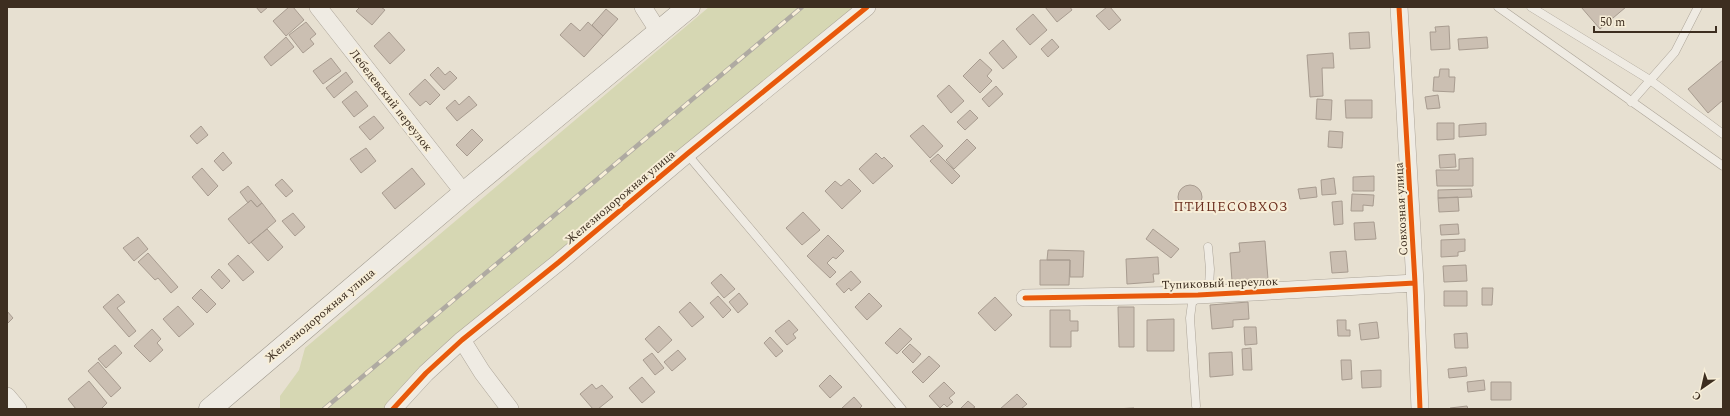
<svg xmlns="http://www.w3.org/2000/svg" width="1730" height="416" font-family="Spectral,serif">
  <rect width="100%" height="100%" fill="#e7e0d1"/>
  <!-- green -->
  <path fill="#d6d7b3" d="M709 7H867L393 409H280V396L299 370 305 348Z"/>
  <!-- building -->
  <path fill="#cbbfb2" stroke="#a89c90" d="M256 7H268L261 13Z
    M289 7H293L304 20 286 36 273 21Z
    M360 7H381L385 10 372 25 356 11Z
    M1045 7H1070L1072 10 1057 22Z
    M1107 7H1110L1121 20 1109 30 1096 16Z
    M1581 7H1626L1600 29Z
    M606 9 618 19 603 36 592 25Z
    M1033 14 1047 30 1030 45 1016 29Z
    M306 22 316 34 310 39 314 44 303 53 289 35Z
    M588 22 603 36 584 57 560 35 571 23 580 31Z
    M1449 26 1450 49 1431 50 1430 32H1436L1435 27Z
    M389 32 405 50 390 64 374 46Z
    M1369 32 1370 48 1350 49 1349 33Z
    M286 37 294 47 271 66 264 57Z
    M1487 37 1488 48 1459 50 1458 39Z
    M1052 39 1059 47 1048 57 1041 49Z
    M1003 40 1017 57 1003 69 989 53Z
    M1333 53 1334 68H1322L1323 96 1310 97 1307 55Z
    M331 58 341 71 323 84 313 71Z
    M980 59 992 70 987 76 992 81 980 93 963 76Z
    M1723 60V100L1708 113 1688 89Z
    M438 67 445 75 450 71 457 78 444 90 430 75Z
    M1440 69H1449V77H1455L1454 92 1433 91 1434 77H1439Z
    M346 72 353 82 334 98 326 88Z
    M425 79 440 95 430 105 426 101 420 106 409 94Z
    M949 85 964 101 951 113 937 96Z
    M996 86 1003 94 989 107 982 99Z
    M356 91 368 106 354 117 342 102Z
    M1438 95 1440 108 1427 109 1425 97Z
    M469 96 477 105 457 121 446 108 455 100 459 105Z
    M1317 99 1332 100 1331 120 1316 119Z
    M1345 100H1372V118H1346Z
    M970 110 978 118 965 130 957 122Z
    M374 116 384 128 370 140 359 127Z
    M1437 123H1454V139L1437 140Z
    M1486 123V135L1459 137V125Z
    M923 125 943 146 930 158 910 136Z
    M201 126 208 135 197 144 190 136Z
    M472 129 483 140 467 156 456 145Z
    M1329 131 1343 132 1342 148 1328 147Z
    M967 139 976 148 954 169 946 160Z
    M366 148 376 161 361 173 350 159Z
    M223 152 232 163 223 171 214 161Z
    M876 153 882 159 884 157 893 166 873 184 859 169Z
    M938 154 960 176 952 184 930 161Z
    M1455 154 1456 167 1440 168 1439 155Z
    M1473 158V186H1437L1436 170H1459V159Z
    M202 168 218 186 208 196 192 177Z
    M412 168 425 184 395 209 382 193Z
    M1374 176V191H1353V177Z
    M1334 178 1336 194 1322 195 1321 180Z
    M282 179 293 191 286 197 275 185Z
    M849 179 861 191 842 209 825 191 835 181 841 186Z
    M1178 197a12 12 0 1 1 24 0a12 12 0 1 1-24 0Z
    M248 186 262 203 257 207 251 200 248 203 240 192Z
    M1316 187 1317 197 1300 199 1298 189Z
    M1471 189 1472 197 1438 198V190Z
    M1352 194 1374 195 1373 206 1363 205V211H1351Z
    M1458 197 1459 211 1439 212 1438 198Z
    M251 200 257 207 262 203 276 221 249 244 228 219Z
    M1342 201 1343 224 1334 225 1332 202Z
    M803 212 820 230 802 245 786 228Z
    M293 213 305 227 295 236 282 221Z
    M1374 222 1376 239 1355 240 1354 223Z
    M1458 224 1459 234 1441 235 1440 225Z
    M267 229 283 247 268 261 251 242Z
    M1153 229 1179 249 1171 258 1146 239Z
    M828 235 844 251 836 259 833 257 827 263 836 272 830 278 807 256Z
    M138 237 148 249 134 261 123 248Z
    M1465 239V251L1458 252V256L1441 257V240Z
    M1265 241 1268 279 1232 281 1230 253 1240 252 1239 243Z
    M1048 250 1084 251 1083 277H1070V260H1047Z
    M1346 251 1348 272 1332 273 1330 252Z
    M148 253 178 287 171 293 158 278 155 280 138 262Z
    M238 255 254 272 243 281 228 264Z
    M1158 257 1159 274H1153L1154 282 1127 284 1126 259Z
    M1040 260H1070L1069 285H1040Z
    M1466 265 1467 281 1444 282 1443 266Z
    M219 269 230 281 222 289 211 277Z
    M851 271 861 282 851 291 849 288 844 293 836 284Z
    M721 274 735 289 724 298 711 283Z
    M1482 288H1493L1492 305H1482Z
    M201 289 216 304 207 313 192 298Z
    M1444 291H1467V306H1444Z
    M739 293 748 304 738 313 729 302Z
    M869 293 882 306 867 320 855 307Z
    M118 294 125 302 117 308 136 331 129 337 103 307Z
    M718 296 731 310 723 318 710 303Z
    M995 297 1012 315 995 331 978 313Z
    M690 302 704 317 692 327 679 312Z
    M1248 302 1249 319 1233 320V327L1212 329 1210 305Z
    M178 306 194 324 179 337 163 319Z
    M1118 307H1134V347H1119Z
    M1050 310H1070V321H1078V331H1071V347H1050Z
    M7 311 13 318 7 324Z
    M1174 319V351H1147V320Z
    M789 320 798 330 793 334 796 338 787 345 775 331Z
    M1337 320H1346V330H1350V336H1338Z
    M1377 322 1379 338 1361 340 1359 324Z
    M659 326 672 340 658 353 645 339Z
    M1244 327H1256L1257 344 1245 345Z
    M900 328 912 339 897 354 885 343Z
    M152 329 161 339 157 343 163 350 150 362 134 346Z
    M1467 333 1468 348H1455L1454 334Z
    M770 337 783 351 776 357 764 343Z
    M910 344 921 354 913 363 902 352Z
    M115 345 122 353 106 368 98 359Z
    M1251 348 1252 370H1243L1242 349Z
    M678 350 686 359 672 371 664 362Z
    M1232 352 1233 375 1210 377 1209 353Z
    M652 353 664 368 655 375 643 360Z
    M929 356 940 366 923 383 912 372Z
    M1341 360H1351L1352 379 1342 380Z
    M98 362 121 388 111 397 88 371Z
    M1466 367 1467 376 1449 378 1448 369Z
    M1381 370V387L1362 388 1361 371Z
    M830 375 842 387 830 398 819 386Z
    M642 377 655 392 642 403 629 388Z
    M1484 380 1485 390 1468 392 1467 382Z
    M89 381 107 403 101 409H76L68 399Z
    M944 382 955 393 949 398 953 402 947 407 944 404 940 408 929 396Z
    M1491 382H1511V400H1491Z
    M592 384 596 389 602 385 613 397 598 409H593L580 394Z
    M1017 394 1027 404 1021 409H1000Z
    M854 397 862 406 859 409H843L842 408Z
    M968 401 975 407 972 409H960Z
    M1467 406 1468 409H1450V408Z
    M1134 408V409H1114Z"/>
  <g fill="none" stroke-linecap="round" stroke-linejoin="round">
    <defs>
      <path id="lane" d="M1498 7 1723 166
        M1531 7 1650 80 1723 134
        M1631 102 1675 52 1698 7
        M687 154 902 409
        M1196 406 1190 318 1192 303 1209 286 1210 269 1208 247"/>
      <path id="street" d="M318 7 464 193
        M643 7 659 32
        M1399 7 1415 283 1420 409
        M1025 298 1198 295 1415 283
        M462 340 482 372 510 409
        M7 396 18 409
        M393 409 426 373 462 340 559 262 687 154 867 7"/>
      <path id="secondary" d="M210 409 464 193 689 7"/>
    </defs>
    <!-- lane casing -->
    <use href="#lane" stroke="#ada599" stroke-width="9"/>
    <!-- street casing -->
    <use href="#street" stroke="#ada599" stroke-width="18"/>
    <!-- secondary casing -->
    <use href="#secondary" stroke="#9c958a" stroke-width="23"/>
    <!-- lane -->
    <use href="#lane" stroke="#efebe3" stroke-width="8"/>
    <!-- street -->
    <use href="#street" stroke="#efebe3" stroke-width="17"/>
    <!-- secondary -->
    <use href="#secondary" stroke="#efebe3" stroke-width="22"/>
    <defs>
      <path id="rail" d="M324 409 802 7"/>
    </defs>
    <!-- rail casing -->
    <use href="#rail" stroke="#afaaa2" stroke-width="4.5"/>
    <!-- rail -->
    <use href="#rail" stroke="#f7eed8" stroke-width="3" stroke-dasharray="9" stroke-linecap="butt"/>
    <defs>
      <path id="cycleway" d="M1399 7 1415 283 1420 409
        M1025 298 1198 295 1415 283
        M393 409 426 373 462 340 559 262 687 154 867 7"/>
    </defs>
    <!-- cycleway casing -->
    <use href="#cycleway" stroke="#f7eed8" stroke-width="8"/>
    <!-- cycleway -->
    <use href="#cycleway" stroke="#e8590c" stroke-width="5"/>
  </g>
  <g text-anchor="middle" stroke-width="4" stroke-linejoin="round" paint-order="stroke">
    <!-- street labels -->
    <g font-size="12" fill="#3d2e20" stroke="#f7eed8">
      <text transform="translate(391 100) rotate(52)" y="4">Лебедевский переулок</text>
      <text transform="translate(620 197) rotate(-40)" y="4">Железнодорожная улица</text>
      <text transform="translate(1401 209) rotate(-93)" y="4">Совхозная улица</text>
      <text transform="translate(1220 283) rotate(-2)" y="4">Тупиковый переулок</text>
      <text transform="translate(320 315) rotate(-40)" y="4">Железнодорожная улица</text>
    </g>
    <!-- neighbourhood labels -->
    <g font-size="13" letter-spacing="1" fill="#6b2e1e" stroke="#f7eed8">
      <text x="1231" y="211">ПТИЦЕСОВХОЗ</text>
    </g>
  </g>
  <!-- border -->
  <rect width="1730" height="416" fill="none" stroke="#3d2e20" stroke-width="16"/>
  <!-- north arrow -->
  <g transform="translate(1702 388) rotate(214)" stroke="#f7eed8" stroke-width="3" paint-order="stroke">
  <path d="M0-3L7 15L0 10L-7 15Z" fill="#3d2e20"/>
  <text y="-6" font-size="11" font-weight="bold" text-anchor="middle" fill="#3d2e20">С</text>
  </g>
  <!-- scale -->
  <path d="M1594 26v6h122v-6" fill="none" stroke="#3d2e20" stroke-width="2"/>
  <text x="1600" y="26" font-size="12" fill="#3d2e20" stroke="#f7eed8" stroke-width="3" paint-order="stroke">50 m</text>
</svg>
